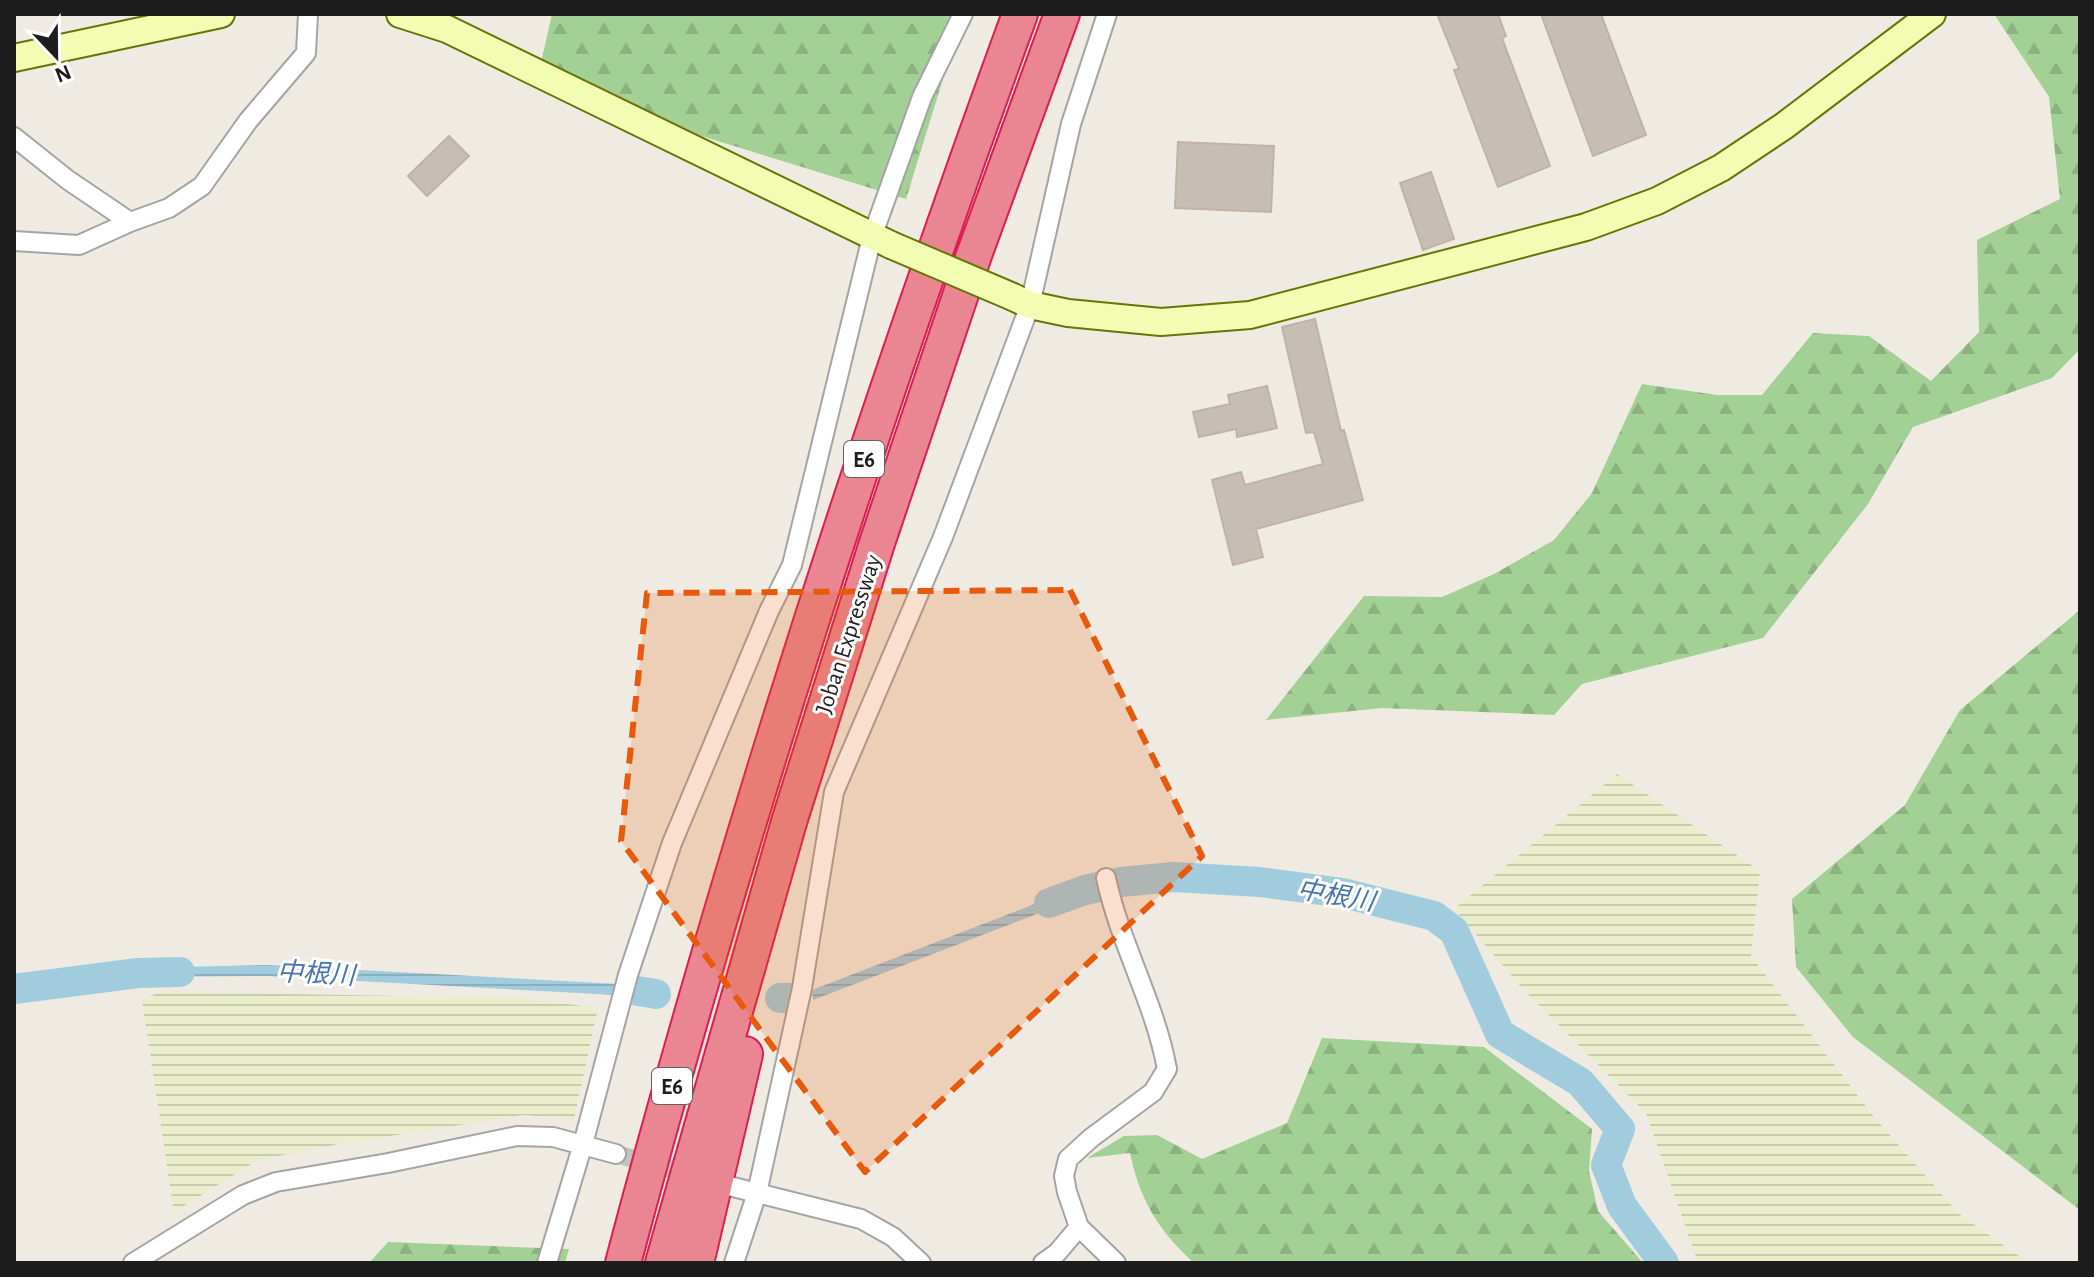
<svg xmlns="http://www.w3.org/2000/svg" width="2094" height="1277" font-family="'Alegreya Sans','Noto Sans JP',sans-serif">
  <defs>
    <pattern id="farmland-rules" width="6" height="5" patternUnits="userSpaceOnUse" patternTransform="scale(2)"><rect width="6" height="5" fill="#eaeecc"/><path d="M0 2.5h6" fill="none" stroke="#c8ccaf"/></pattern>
    <pattern id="forest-firs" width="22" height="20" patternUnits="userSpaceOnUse" patternTransform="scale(2)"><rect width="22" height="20" fill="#a3d095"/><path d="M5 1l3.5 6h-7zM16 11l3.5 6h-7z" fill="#8cb280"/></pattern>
    <pattern id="water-rules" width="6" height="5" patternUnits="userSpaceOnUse" patternTransform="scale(2)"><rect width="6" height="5" fill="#a1ccde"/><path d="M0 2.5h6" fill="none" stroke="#8aafbe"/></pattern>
  </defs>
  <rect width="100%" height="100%" fill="#efebe2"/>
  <!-- farmland -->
  <path fill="url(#farmland-rules)" d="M1617 774 1760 871 1751 956 1875 1118 1959 1214 2029 1263H1698L1646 1113 1523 989 1454 909Z
    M160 992 520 998 598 1008 574 1119 523 1115 333 1145 258 1160 174 1212 142 1000Z"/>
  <!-- forest -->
  <path fill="url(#forest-firs)" d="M552 14H963L906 199 536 85Z
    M1994 14H2080V349L2052 378 1913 427 1868 504 1763 638 1582 684 1554 715 1382 708 1266 720 1364 596 1442 597 1494 574 1554 540 1592 493 1642 384 1717 395H1762L1813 333 1869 336 1931 381 1979 332 1977 240 2060 199 2049 97Z
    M2080 610V1210L1853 1037 1796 967 1792 899 1905 805 1960 710Z
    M1322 1038 1484 1047 1592 1129 1589 1171 1598 1211 1643 1263H1194C1159 1231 1140 1201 1130 1153L1087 1158 1124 1136 1157 1135 1202 1159 1287 1123Z
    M388 1242 569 1249 565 1263H369Z"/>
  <!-- water -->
  <path fill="url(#water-rules)" d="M1084 885 1086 895 813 1000 812 990Z
    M267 965 619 984 616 995 266 976 140 977 139 968Z"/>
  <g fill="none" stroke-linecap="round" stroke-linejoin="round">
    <!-- river -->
    <path stroke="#a1ccde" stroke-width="30" d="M1049 903 1085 890 1121 882 1174 877 1260 882 1343 893 1434 916 1454 931 1500 1034 1580 1082 1620 1129 1606 1165 1622 1206 1664 1263
      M14 989 138 973 180 972
      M638 991 656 994
      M780 998H788"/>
  </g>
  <!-- building -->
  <path fill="#c6beb5" stroke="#c1b3a4" stroke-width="2" d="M1437 14H1498L1506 36 1502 38 1550 166 1498 187 1454 70 1459 69Z
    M1541 14H1601L1646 135 1593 156Z
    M449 136 469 156 427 196 408 176Z
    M1178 142 1274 146 1271 212 1175 208Z
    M1431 172 1454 239 1423 250 1400 183Z
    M1315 319 1341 431 1344 430 1363 500 1256 529 1263 557 1233 565 1212 480 1241 472 1245 485 1323 464 1314 432 1306 433 1282 327Z
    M1267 386 1277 428 1237 437 1236 429 1199 437 1193 412 1230 404 1228 395Z"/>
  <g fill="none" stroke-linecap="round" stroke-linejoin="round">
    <!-- street-tunnel -->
    <path stroke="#c5c2bb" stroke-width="18" stroke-dasharray="18 9" stroke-linecap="butt" d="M616 1154 696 1176"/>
    <defs>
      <path id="street" d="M14 137 68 180 130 222
        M14 241 79 245 130 222 169 208 202 186 248 121 306 53 308 14
        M1106 878C1120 944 1155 1003 1167 1069L1153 1092 1091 1138 1068 1159 1064 1176 1067 1192 1079 1227 1116 1263
        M729 1186 861 1219 893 1237 921 1263
        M133 1263 243 1195 276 1182 388 1163 517 1136 553 1137 616 1154
        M547 1263 583 1144 628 975 672 843 769 611 792 565 872 237 922 97 963 14
        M734 1263 757 1193 802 988 834 792 943 537 1030 305 1071 124 1107 14
        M1043 1263 1057 1253 1079 1227"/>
      <path id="secondary" d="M400 14 447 29 891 245
        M14 58 221 14
        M1013 297 1030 305 1068 313 1161 322 1250 315 1586 227 1657 201 1721 168 1784 126 1932 14"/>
      <path id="highway" d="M623 1263C735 841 870 424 1020 14
        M663 1263 789 822 877 543 974 255 1062 14
        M696 1263 745 1054"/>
    </defs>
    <!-- street casing -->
    <use href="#street" stroke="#a4a4a4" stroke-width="22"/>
    <!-- secondary casing -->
    <use href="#secondary" stroke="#637701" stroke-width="30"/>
    <!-- highway casing -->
    <use href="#highway" stroke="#de1d53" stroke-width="38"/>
    <!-- street -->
    <use href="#street" stroke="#fff" stroke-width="18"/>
    <!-- secondary -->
    <use href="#secondary" stroke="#f3fcb3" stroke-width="26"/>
    <!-- highway -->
    <use href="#highway" stroke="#e98692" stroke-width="34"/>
    <defs>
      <path id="secondary-bridge" d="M891 245 1013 297"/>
    </defs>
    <!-- secondary-bridge casing -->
    <use href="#secondary-bridge" stroke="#637701" stroke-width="30" stroke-linecap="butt"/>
    <!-- secondary-bridge -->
    <use href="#secondary-bridge" stroke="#f3fcb3" stroke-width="26"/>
  </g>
  <!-- marked area -->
  <path fill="#e8590c" fill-opacity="0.2" stroke="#e8590c" stroke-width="6" stroke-dasharray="16 10" stroke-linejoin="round" d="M1070 590 1202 856 865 1172 621 841 647 593Z"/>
  <g text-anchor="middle" stroke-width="6" stroke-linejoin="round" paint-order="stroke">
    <!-- shield labels -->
    <g fill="#fff" stroke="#616161" stroke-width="2">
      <rect x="844" y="441" width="40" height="36" rx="6"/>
      <rect x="652" y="1068" width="40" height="36" rx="6"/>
    </g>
    <g font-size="22" font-weight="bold" fill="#1d1d1d">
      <text x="864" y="467">E6</text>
      <text x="672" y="1094">E6</text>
    </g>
    <!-- street labels -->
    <g font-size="24" fill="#1d1d1d" stroke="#fff">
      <text transform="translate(848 634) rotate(-72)" y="8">Joban Expressway</text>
    </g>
    <!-- water labels -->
    <g font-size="26" font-style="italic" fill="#4674b0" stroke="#fff">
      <text transform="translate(1336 895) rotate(10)" y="9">中根川</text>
      <text transform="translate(316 973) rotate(3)" y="9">中根川</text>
    </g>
  </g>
  <!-- border -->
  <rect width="2094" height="1277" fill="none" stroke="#1d1d1d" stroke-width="32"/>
  <!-- north arrow -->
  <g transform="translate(56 56) rotate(158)" stroke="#ffffff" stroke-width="6" paint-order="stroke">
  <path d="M0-6L14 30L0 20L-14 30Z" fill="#1d1d1d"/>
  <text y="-12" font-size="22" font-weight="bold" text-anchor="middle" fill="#1d1d1d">N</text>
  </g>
</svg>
